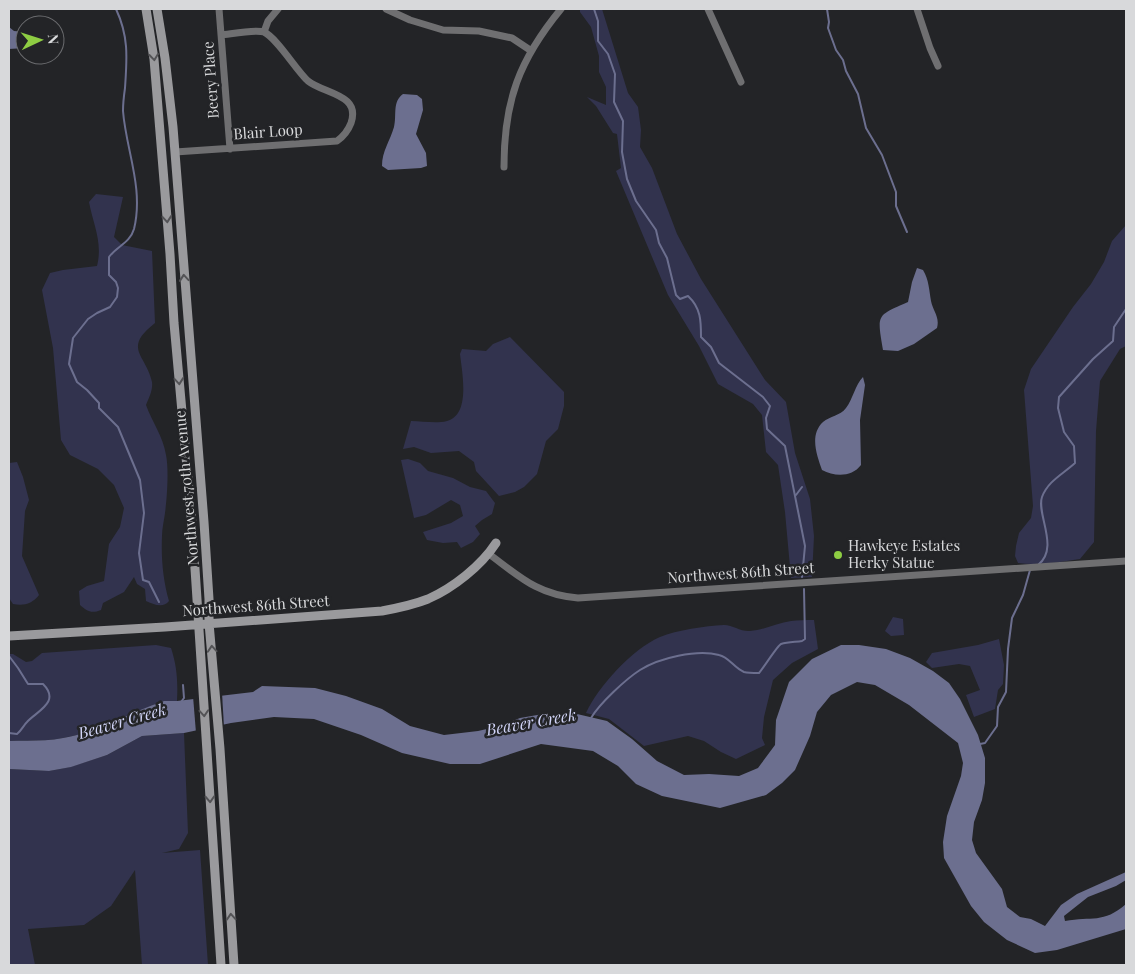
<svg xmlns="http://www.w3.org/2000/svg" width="1135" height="974" font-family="'Playfair Display',serif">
  <rect width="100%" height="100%" fill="#232427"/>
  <!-- green -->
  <path fill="#32334e" d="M580 9H602L628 93 638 107 641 130 640 147 652 168 677 234 701 279 765 380 786 402 795 453 810 499 814 536 812 577 791 578 785 512 778 465 766 452 762 415 753 404 718 384 699 346 668 295 616 171 621 168 617 134 613 133 596 106 587 97 606 105V87L599 72V56L591 27 580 12Z
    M96 194 123 197 114 237 122 245 152 251 155 323C122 349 146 354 152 382 153 390 149 398 146 405 152 422 163 436 166 455 169 469 167 499 165 513 164 521 162 528 162 536 161 558 163 580 169 601 163 609 153 604 146 601L145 589 137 584 134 577 124 592 103 603 101 610C91 614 87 611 80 605L79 591 87 586 104 581 109 544 120 527 124 508 114 485 98 469 70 455 61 440 53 348 42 290 50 273 63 270 97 266C103 242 93 224 89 202Z
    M1126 225V346L1120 349 1100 381 1096 431 1094 542 1080 559C1059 562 1038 566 1018 563L1015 556 1016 546 1019 533 1031 518 1033 506 1024 390 1031 369 1073 307 1091 284 1104 262 1112 241Z
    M510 337 564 392V406L558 429 546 441 537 474 524 487 515 492 499 496 476 471 474 462 459 451 431 453 414 447 403 449 411 421C422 421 436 424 447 421 471 415 462 372 460 354L462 349 486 351 493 344Z
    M408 459 420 463 428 471 453 478 470 487 486 491 495 503 492 514 482 520 475 526 480 534 473 542 461 548 457 542 443 543 427 540 423 532 451 523 463 516 460 505 451 500 426 515 414 518 401 460Z
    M17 462 23 477 29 500 25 511 22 556 39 595C32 604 24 606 13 604L9 598V463Z
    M893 617 903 619 904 635 891 636 885 631Z
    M814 620 818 649 792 663 773 680 764 717 762 738 765 745 736 759 721 752 704 741 688 736 644 746 609 719 586 713C598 687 632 649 660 637 677 630 705 626 724 625 733 625 741 632 750 631 764 630 777 623 791 621 798 620 806 620 814 620Z
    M999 639 1004 665 1003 684 998 690 995 709 974 717 966 695 980 690 970 666 959 664 932 668 926 662 932 653 978 645Z
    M156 645 171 648C177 666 178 682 177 701H164C131 713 98 732 63 738 45 742 27 740 9 741V654H13L26 662 32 661 42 653Z
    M184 733 188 833 179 849 162 853 200 850 208 965H142L135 870 111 906 84 925 28 929 35 965H9V769L49 771 70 767 107 755 142 736Z"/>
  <!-- water -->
  <path fill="#6c6f8f" d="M9 27 14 31 25 32V48L9 49Z
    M403 94 417 95 422 99 423 110 416 134 426 153 427 166 421 168 388 170 382 166C382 151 390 141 394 127 397 115 392 102 403 94Z
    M917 268 923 270C929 280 929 290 931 301 933 311 940 317 937 328L914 344 898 351 883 350C877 314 876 316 908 302L912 282Z
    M863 377 865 385 860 420 861 465C852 477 835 477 822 470 817 456 809 435 823 422 830 416 840 416 846 408 853 399 855 385 863 377Z
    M841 645H859L886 649 910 658 933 671 949 683 960 699 978 735 985 758V783L982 800 974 822 972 840 976 853 1002 889 1007 907 1020 917 1031 919 1045 926 1061 905 1077 894 1126 872V880L1116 886 1088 897 1064 916 1065 921C1092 916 1103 924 1126 904V929L1057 950 1035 953 1007 940 984 922 971 906 944 858 943 842 947 816 961 776 963 763 958 743 909 705 875 685 857 682 831 695 817 712 810 736 795 770 782 783 766 795 720 808 662 796 636 784 618 766 593 751 541 744 480 764H450L402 753 361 735 314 719 274 717 231 723 184 733 142 736 107 755 71 767 49 771 9 769V741C27 740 45 742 63 738 98 732 131 712 164 701H177L253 692 262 686 315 688 346 696 382 709 410 726 444 735 478 731 500 726 520 718 543 714H577L607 721 632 739 657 761 684 775 709 774 739 776 758 768 775 745 776 720 789 682 812 659Z"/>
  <!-- pier -->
  <path fill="#232427" d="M222 693 224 727 196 733 193 696Z"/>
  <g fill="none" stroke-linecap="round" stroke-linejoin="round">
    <!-- stream -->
    <path stroke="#6c6f8f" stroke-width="2" d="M116 9C129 37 127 58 125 88 124 95 123 103 123 111 126 150 144 188 134 229 130 243 117 246 109 257V275L116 282 118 288 117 297 110 307 97 313 88 319 73 338 69 364 77 382 87 390 99 403V408L118 427 140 480 144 513 139 553 143 580 149 582 159 602
      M594 9 598 21V41L608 54 615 74 614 102 623 121 622 152 627 179 636 201 656 230 659 243 667 258 676 295 680 299 688 296C701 308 701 321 701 337L711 347 719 363 763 397 770 406 766 418 767 429 785 446 805 546 802 577
      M827 9 829 22 828 28 836 50 843 60 846 71 858 94 866 128 882 155 896 192V206L907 232
      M796 495 802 487
      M1038 565C1060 548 1036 514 1042 497 1048 481 1063 474 1075 463L1074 446 1064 432 1058 408 1059 397 1093 359 1113 341 1114 327 1126 309
      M9 656 18 668 28 684H43C61 702 37 711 27 722 23 726 22 730 17 734L9 733
      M181 702 184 698 183 685
      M591 718C600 703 626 679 640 670 659 658 697 649 719 655 729 657 734 668 744 672 748 673 755 673 759 673 764 667 778 645 781 644 788 642 796 642 802 641L805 639 804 589
      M980 744 985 743 997 726 998 707 1006 692 1008 649 1012 618 1023 595 1030 570"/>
    <!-- street -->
    <path stroke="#6f6f71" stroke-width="7" d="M219 9 230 149
      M386 9 410 20 443 30 479 31 512 38 530 50
      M708 9 741 82
      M917 9 930 48 938 66
      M264 32 268 21 278 9
      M175 152 337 141C344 136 348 131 351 123 361 94 324 94 308 81 296 70 277 38 264 32 255 29 231 34 221 35
      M504 167C504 101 519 60 561 9
      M489 554C520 577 538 595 578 598L1126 561"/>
    <!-- secondary -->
    <path stroke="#9a9a9d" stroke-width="9" d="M146 9 154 59 170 254 174 323 192 523 221 965
      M157 9 165 58 173 127 204 522 209 599V623L220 749 234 965
      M9 636 165 627 382 611C398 608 413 605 428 599 453 588 481 566 496 543"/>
  </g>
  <!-- one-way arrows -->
  <defs><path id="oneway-chevron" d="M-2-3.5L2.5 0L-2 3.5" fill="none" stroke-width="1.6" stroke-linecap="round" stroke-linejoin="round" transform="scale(1.25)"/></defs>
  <g stroke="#535356">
    <use href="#oneway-chevron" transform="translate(154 57) rotate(83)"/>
    <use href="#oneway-chevron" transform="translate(167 219) rotate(85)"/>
    <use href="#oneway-chevron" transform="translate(184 278) rotate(-95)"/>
    <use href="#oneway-chevron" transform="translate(179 381) rotate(85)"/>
    <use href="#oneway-chevron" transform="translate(212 649) rotate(-94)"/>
    <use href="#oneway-chevron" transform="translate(204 713) rotate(86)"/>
    <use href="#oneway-chevron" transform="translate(210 799) rotate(87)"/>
    <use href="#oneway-chevron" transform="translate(231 917) rotate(-94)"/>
  </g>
  <!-- markers -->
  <circle fill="#8ecd43" stroke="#232427" stroke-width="2" cx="838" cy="555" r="5"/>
  <g text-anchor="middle" stroke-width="5" stroke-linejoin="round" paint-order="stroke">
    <!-- street labels -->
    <g font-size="15" fill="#d8d9db" stroke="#232427">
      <text transform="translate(211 80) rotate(-94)" y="5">Beery Place</text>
      <text transform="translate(268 132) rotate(-4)" y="5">Blair Loop</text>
      <text transform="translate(187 488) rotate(-95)" y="5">Northwest 70th Avenue</text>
      <text transform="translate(741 573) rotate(-4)" y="5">Northwest 86th Street</text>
      <text transform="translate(256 606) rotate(-4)" y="5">Northwest 86th Street</text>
    </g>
    <!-- poi labels -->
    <g font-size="15" fill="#d8d9db" stroke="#232427" text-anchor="start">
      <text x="848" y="551">Hawkeye Estates<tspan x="848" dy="17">Herky Statue</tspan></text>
    </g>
    <!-- water labels -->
    <g font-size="16" font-style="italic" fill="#d3d6f9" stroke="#232427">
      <text transform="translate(122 721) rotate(-16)" y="6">Beaver Creek</text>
      <text transform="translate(531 722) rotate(-10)" y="6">Beaver Creek</text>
    </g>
  </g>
  <!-- border -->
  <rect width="1135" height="974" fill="none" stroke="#d8d9db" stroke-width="20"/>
  <!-- north arrow -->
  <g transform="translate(40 40) rotate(86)"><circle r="24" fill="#232427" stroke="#6b6c6f"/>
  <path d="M0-4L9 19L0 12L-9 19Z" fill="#8ecd43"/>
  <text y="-8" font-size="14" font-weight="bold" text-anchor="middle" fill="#d8d9db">N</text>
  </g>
</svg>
